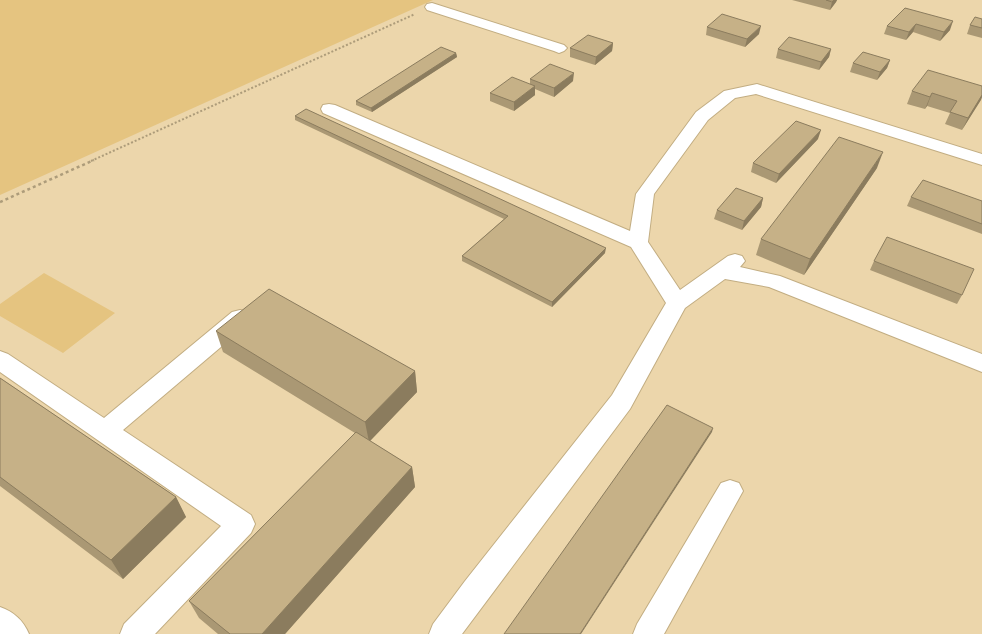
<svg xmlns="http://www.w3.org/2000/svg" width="982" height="634" font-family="Lato,sans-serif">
  <rect width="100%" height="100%" fill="#ecd6ab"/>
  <!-- green -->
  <path fill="#e5c480" d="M0 0H433L0 195Z
    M44 273 115 313 63 353 0 316V304Z"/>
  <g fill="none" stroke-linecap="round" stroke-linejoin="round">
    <defs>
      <path id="minor" d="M432 3 564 45 567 48 564 51 559 53 554 51 427 10 425 7 427 4Z
        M757 84 982 154V165L756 94 735 98 708 120 654 194 648 242 680 290 728 256 735 254 742 256 745 261 740 267 780 276 982 354V372L769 287 725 279 685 308 630 409 462 634H429L433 624 465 581 612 395 666 303 631 247 323 113 321 109 323 105 329 104 335 105 630 231 636 194 696 112 724 91Z
        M240 310 248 312 251 318 248 324 123 430 251 515 255 524 251 533 155 634H120L124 624 221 526 0 372V351L8 354 104 418 232 312Z
        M730 480 739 483 743 491 664 634H633L637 624 721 483Z
        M0 607C14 612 23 620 29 634H0Z"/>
    </defs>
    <!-- minor casing -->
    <use href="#minor" stroke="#c2ad82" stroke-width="2"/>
    <!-- path-far1 -->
    <path stroke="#ad9c7a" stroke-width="2" stroke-dasharray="2 2" stroke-linecap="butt" d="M91 161 415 14"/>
    <!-- path -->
    <path stroke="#ad9c7a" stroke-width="2.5" stroke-dasharray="3 3" stroke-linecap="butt" d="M0 202 94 160"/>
    <!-- minor -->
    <use href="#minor" fill="#fff" fill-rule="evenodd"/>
  </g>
  <!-- wall -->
  <path fill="#aa9874" d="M792 0H837L836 2 830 10Z
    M905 8 950 30 940 41 913 32 906 40 884 34 887 26Z
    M982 19V38L967 34 970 25Z
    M707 27 759 34 745 47 706 35Z
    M613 43 612 51 595 65 570 57V48Z
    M778 49H831L829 57 819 70 776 58Z
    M456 53 457 57 372 112 356 105V101Z
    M890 60 887 68 877 80 850 72 853 63Z
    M530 79 573 81 554 97 535 89V95L514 111 490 101V93L530 84Z
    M982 86V97L962 130 945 124 950 113 927 106 925 109 907 104 912 91Z
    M295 116 605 253 552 307 462 261V256L504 219 295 120Z
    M818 139 776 183 751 172 753 163Z
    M877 168 804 275 756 255 761 239Z
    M911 197 982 201V234L907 206Z
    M763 198 761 207 742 230 714 219 717 210Z
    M874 261 962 295 957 304 870 270Z
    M216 331 415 371 417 392 370 441 412 467 415 487 285 634H218L199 618 189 601 355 433 223 352Z
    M0 378 176 497 186 517 123 579 0 486Z"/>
  <!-- shaded-wall -->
  <path fill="#8b7c5e" d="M834 0H837L836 2 830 10 832 2Z
    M953 21 950 30 940 41 944 32Z
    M916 24 913 32 906 40 909 32Z
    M761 26 759 34 745 47 747 39Z
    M613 43 612 51 595 65 596 57Z
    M831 49 829 57 819 70 821 62Z
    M456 53 457 57 372 112 371 108Z
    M890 60 887 68 877 80 880 72Z
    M574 73 573 81 554 97V88Z
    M535 86V95L514 111V102Z
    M932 93 927 106 925 109 930 97Z
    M982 95V97L981 100 962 130 968 118Z
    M821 130 818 139 776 183 779 174Z
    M883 152 877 168 804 275 810 259Z
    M763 198 761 207 742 230 744 221Z
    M606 248 605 253 552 307V302Z
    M415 371 417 392 369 442 365 422Z
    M713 428 712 432 581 634H580Z
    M412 467 415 487 285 634H262Z
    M176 497 186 517 123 579 111 560Z"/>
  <!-- building -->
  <path fill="#c6b187" stroke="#8b7c5e" d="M826 0H834L832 2Z
    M905 8 953 21 944 32 916 24 909 32 887 26Z
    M722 14 761 26 747 39 707 27Z
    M975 17 982 19V28L970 25Z
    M588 35 613 43 596 57 570 48Z
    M789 37 831 49 821 62 778 49Z
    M441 47 456 53 371 108 356 101Z
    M863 52 890 60 880 72 853 63Z
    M550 64 574 73 554 88 530 79Z
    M928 70 982 86V95L968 118 950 112 957 101 932 93 930 97 912 91Z
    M512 77 535 86 514 102 490 93Z
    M306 109 606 248 552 302 462 256 508 216 295 116Z
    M796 121 821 130 779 174 753 163Z
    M839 137 883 152 810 259 761 239Z
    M923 180 982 201V224L911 197Z
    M736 188 763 198 744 221 717 210Z
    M887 237 974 269 962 295 874 261Z
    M269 289 415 371 365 422 216 331Z
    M0 378 176 497 111 560 0 477Z
    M667 405 713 428 580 634H504Z
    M356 432 412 467 262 634H230L189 601Z"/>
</svg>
